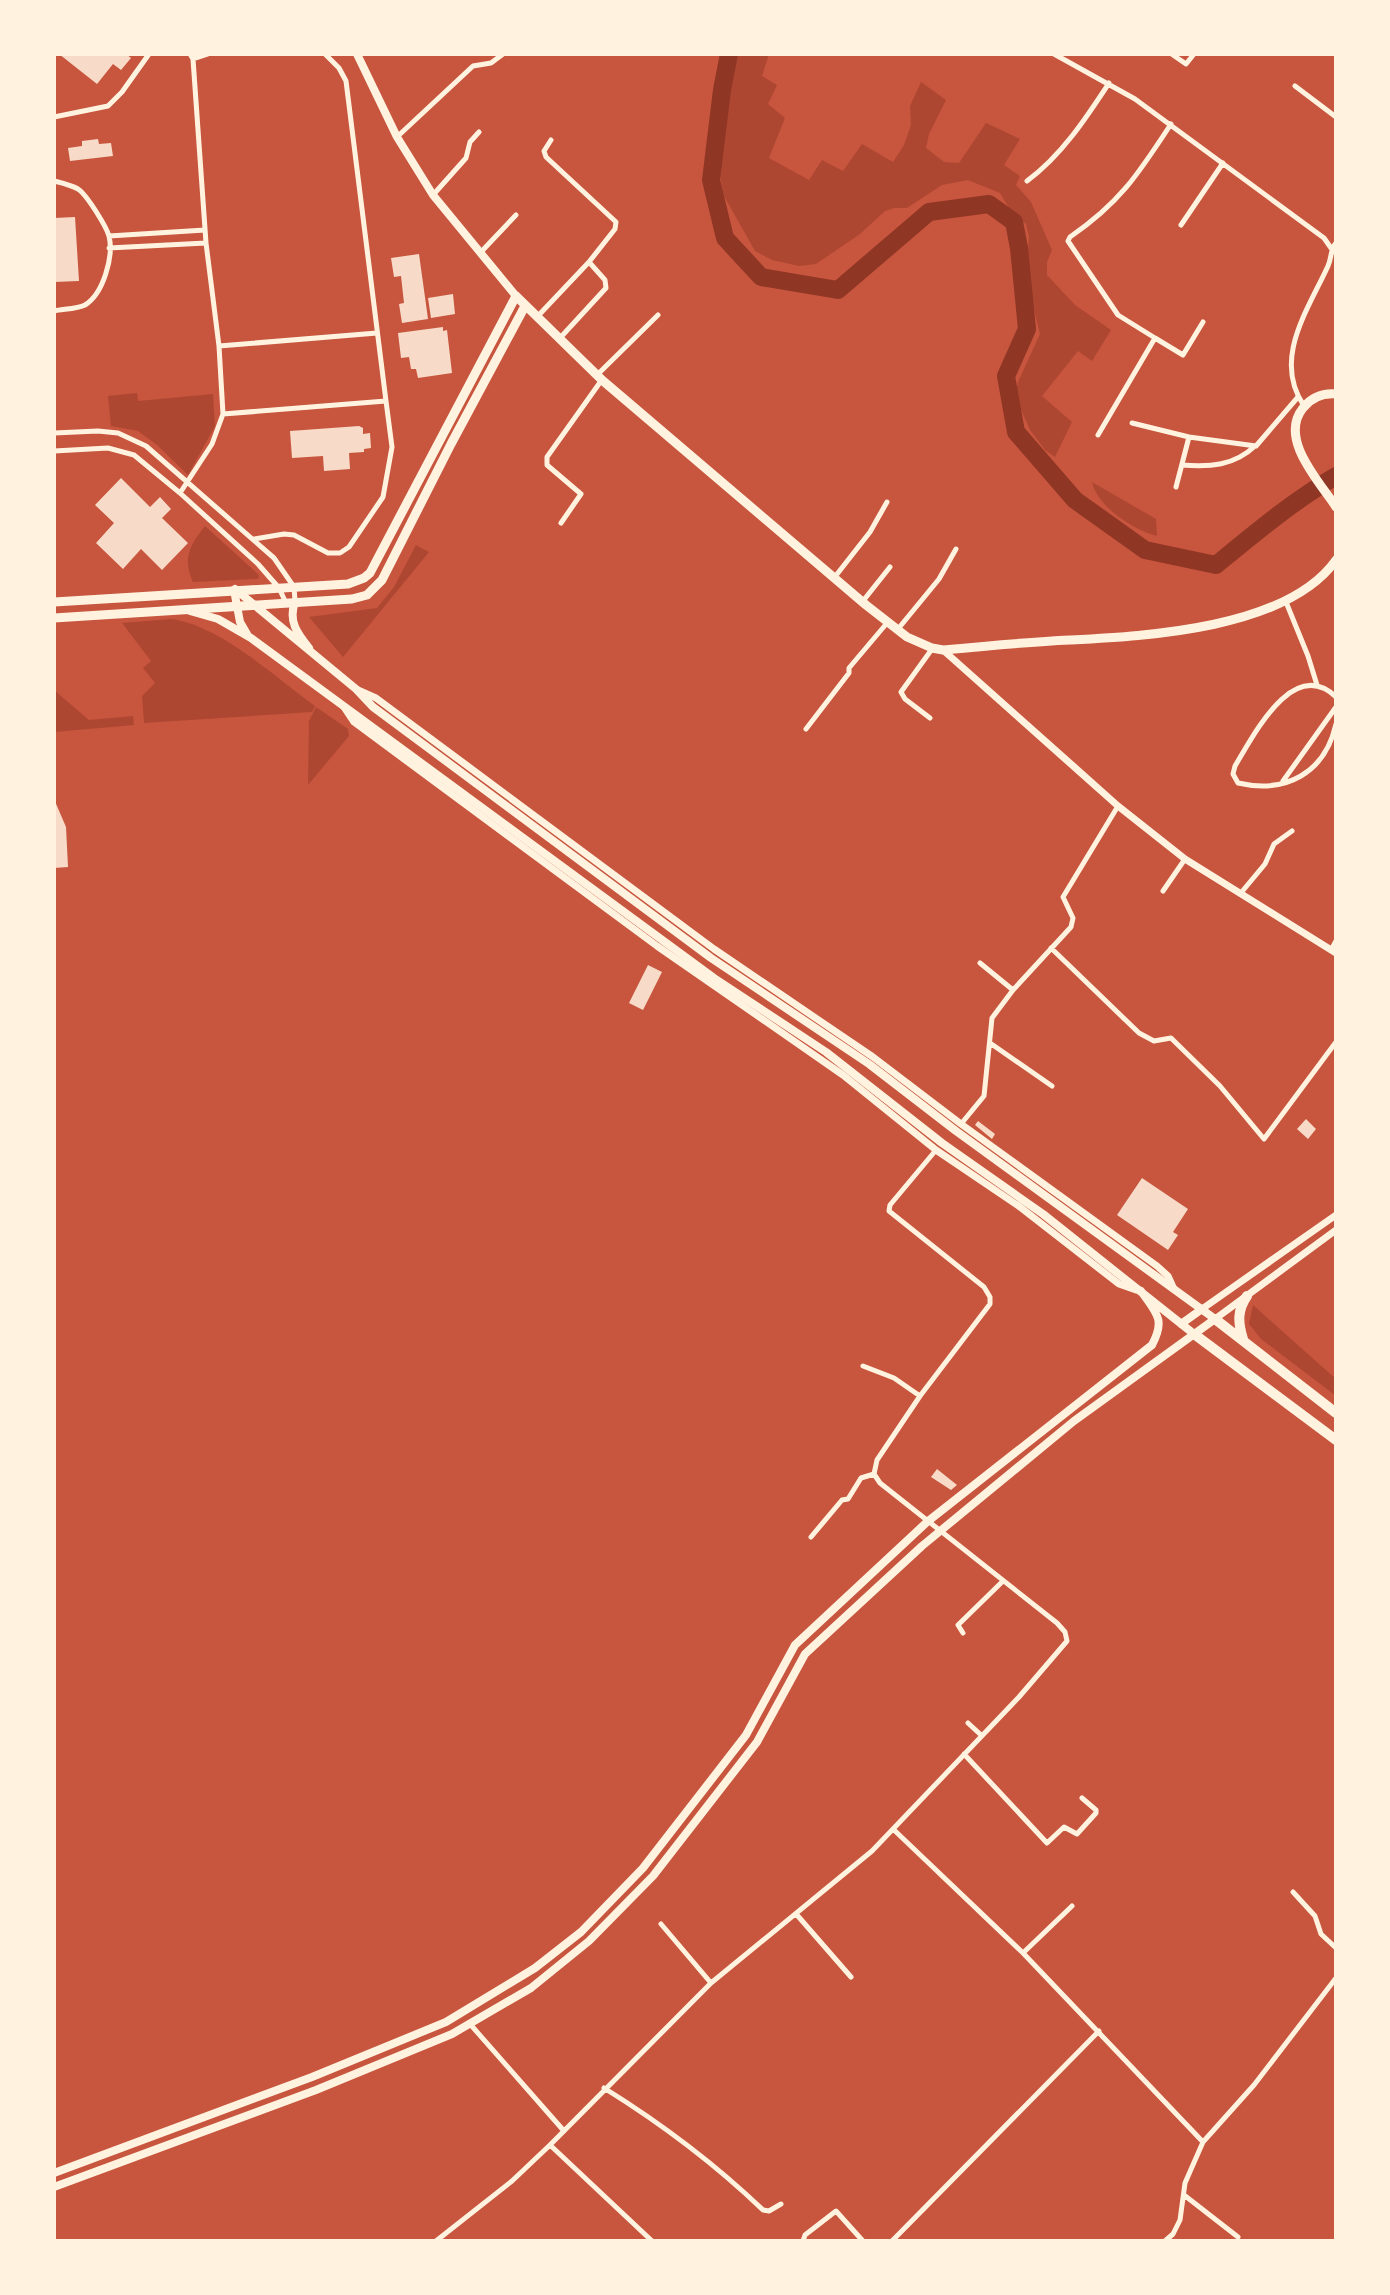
<svg xmlns="http://www.w3.org/2000/svg" width="1390" height="2295" font-family="Lora,serif">
  <rect width="100%" height="100%" fill="#c8553d"/>
  <!-- green -->
  <path fill="#ae4732" d="M737 54H769L762 76 777 85 768 104 785 118 769 158 809 180 822 160 843 171 862 144 893 162 904 145 911 125 910 106 921 82 946 100 929 134 926 148 944 162 959 163 986 123 1020 139 1004 165 1020 176 1016 185 1031 202 1052 250 1047 262V275L1075 305 1111 330 1092 361 1078 351 1042 396 1072 422 1055 457 1045 450 1030 430 1015 396 1018 382 1040 334 1031 297V278L1027 262 1029 237 1026 224 1012 213 1000 193 968 180 942 185 907 208H894L885 211 860 234 816 264 799 266 772 260 755 251 724 196 717 159 721 109Z
    M137 393 138 401 213 394 215 426 188 475 157 445 138 431 111 426 108 396Z
    M1092 482 1156 519 1157 536C1133 530 1097 506 1092 482Z
    M205 526 259 575 258 579 193 582C182 558 190 545 205 526Z
    M416 545 429 552 343 657 309 617 377 608 394 587Z
    M171 619C220 625 276 678 315 706L312 712 144 723 142 696 155 683 143 668 151 661 122 623Z
    M54 690 89 720 133 716 134 725 54 732Z
    M316 707 348 729 349 736 308 785 309 721Z
    M1253 1305 1336 1379V1396L1261 1339 1249 1324Z"/>
  <g fill="none" stroke-linecap="round" stroke-linejoin="round">
    <!-- river -->
    <path stroke="#8f3625" stroke-width="18" d="M729 54 722 90 711 180 725 238 761 277 838 290 929 212 989 204 1014 222 1019 248 1027 329 1006 376 1016 432 1075 500 1145 550 1216 565C1255 533 1293 501 1336 476"/>
  </g>
  <!-- building -->
  <path fill="#f7dbc8" d="M59 54H126L131 58 121 70 113 64 97 84Z
    M98 139 99 144 111 143 113 156 70 161 68 148 82 146V141Z
    M75 217 79 281 54 282V218Z
    M419 254 428 319 402 323 399 304 404 303 401 276 394 277 391 258Z
    M453 294 455 314 431 318 428 298Z
    M443 327V331L447 330 452 373 418 378 416 369H411L409 357 401 358 398 333Z
    M359 426 363 428V434L370 433 371 448 364 449V452L349 453 350 469 324 471 323 456 292 458 290 431Z
    M121 478 150 507 160 497 171 509 162 518 188 543 162 570 141 549 123 569 96 543 114 523 95 505Z
    M54 799 66 827 68 867 54 868Z
    M648 965 662 972 643 1010 629 1003Z
    M1306 1119 1316 1129 1308 1139 1297 1129Z
    M978 1121 995 1134 992 1139 975 1125Z
    M1142 1178 1188 1209 1173 1232 1178 1235 1168 1250 1117 1215Z
    M937 1469 957 1485 951 1490 931 1477Z"/>
  <g fill="none" stroke-linecap="round" stroke-linejoin="round">
    <!-- minor -->
    <path stroke="#fff3e0" stroke-width="5" d="M190 54 193 59 208 54
      M325 54 339 68 346 81 386 401
      M1054 54 1135 99 1324 238 1331 248
      M1173 55 1186 64 1194 54
      M193 59 206 243 219 346 223 414
      M1295 86 1336 117
      M54 117 108 106 122 92 149 54
      M398 136 473 66 491 63 503 54
      M551 140 544 151 546 157 616 222 615 229 589 262
      M54 181C62 183 71 185 78 189 87 195 106 226 109 236 114 257 103 294 85 305 77 309 63 309 54 311
      M1027 181C1062 155 1086 118 1109 83
      M433 195 466 158 470 142 479 132
      M1181 225 1223 163
      M109 236 205 230
      M109 248 206 243
      M481 252 516 215
      M536 318 589 262 605 280 606 288 560 338
      M1155 338 1118 315 1068 241 1070 237C1120 203 1139 173 1171 124
      M219 346 377 333
      M597 375 658 315
      M1304 406C1272 359 1308 310 1328 266 1332 257 1330 250 1336 243
      M1132 423 1189 437 1256 446 1298 397
      M54 433 98 431 118 433 146 446 274 558 294 587 295 601
      M1098 435 1155 338 1183 355 1203 322
      M54 451 108 448 134 455 180 493 258 564 279 588 286 603
      M1182 465C1210 467 1234 466 1255 446
      M1176 487 1189 437
      M180 493 212 444 223 414 386 401 392 447 383 497 349 547 340 553H328L294 535 284 534 254 539
      M561 523 581 494 547 465V457L601 381
      M834 578 870 532 887 502
      M863 601 890 567
      M1286 602 1308 656 1317 685
      M898 629 939 579 956 549
      M1336 697C1293 656 1254 735 1235 766L1233 774 1238 783C1286 794 1325 773 1336 724
      M930 718 905 699 901 692 932 649
      M806 729 849 673V668L887 623
      M1283 781 1336 707
      M1163 891 1185 859
      M1240 894 1265 864 1274 844 1292 831
      M1051 948 1139 1033 1154 1041 1171 1038 1220 1086 1264 1139 1336 1042
      M1331 950 1336 941
      M980 963 1013 990
      M990 1043 1052 1086
      M961 1124 984 1096 992 1018 1013 990 1071 927 1073 918 1063 897 1118 806
      M863 1366 894 1378 920 1396
      M811 1537 842 1500 848 1499 861 1478 874 1474
      M963 1633 958 1625 1003 1581
      M968 1723 981 1735
      M964 1754 1047 1843 1064 1827 1077 1834 1096 1813V1810L1082 1798
      M893 1829 1023 1953 1203 2142
      M1293 1892 1315 1916 1321 1934 1336 1948
      M797 1915 851 1977
      M661 1924 711 1983
      M1023 1953 1072 1906
      M470 2024 564 2131
      M604 2088C662 2124 714 2163 763 2210L769 2211 781 2204
      M550 2145 652 2241
      M1184 2195 1238 2237
      M436 2241 512 2181 550 2145 711 1983 872 1851 1019 1697 1067 1641 1065 1632 1057 1623 880 1483 874 1474 877 1460 920 1396 990 1304V1297L984 1287 889 1211 890 1205 936 1150
      M803 2241 805 2235 836 2211 862 2240
      M892 2241 1099 2031
      M1165 2241 1173 2234 1180 2220 1185 2183 1203 2142 1254 2085 1336 1978"/>
    <!-- tertiary -->
    <path stroke="#fff3e0" stroke-width="7" d="M943 650 1118 806 1185 859 1336 953
      M358 690 376 698 714 949 873 1057 961 1124 1157 1266 1168 1276 1173 1287
      M344 707 354 722 657 946 843 1075 936 1150 1020 1207 1119 1284 1136 1290
      M1202 1309 1336 1215
      M1215 1319 1336 1230"/>
    <!-- secondary -->
    <path stroke="#fff3e0" stroke-width="8" d="M357 54 397 137 433 195 516 296
      M234 590 240 622 247 634
      M295 602C288 621 297 633 309 648
      M190 611 218 619 251 638 714 978 826 1052 942 1143 1043 1214 1194 1334
      M1181 1324 1202 1309
      M54 2173 312 2077 446 2022 535 1968 581 1932 643 1868 746 1735 795 1645 927 1522 1152 1345C1166 1319 1156 1313 1141 1291
      M54 2187 316 2090 452 2034 531 1988 589 1941 653 1876 757 1742 805 1654 922 1546 1074 1421 1215 1319 956 1131 869 1064 711 958 373 707 356 689 235 589"/>
    <!-- trunk -->
    <path stroke="#fff3e0" stroke-width="9" d="M1336 394C1323 393 1311 398 1303 408 1278 439 1320 482 1336 507
      M54 602 348 584 364 578 370 573 516 296 602 380 866 605 907 637 932 648 943 650C985 646 1028 642 1070 640 1147 636 1287 629 1336 560
      M54 618 352 599 367 595 382 580 451 444 525 306"/>
    <!-- motorway -->
    <path stroke="#fff3e0" stroke-width="10" d="M1215 1319 1336 1413
      M1194 1334 1336 1440
      M1243 1339C1238 1323 1237 1310 1247 1296"/>
  </g>
  <!-- border -->
  <rect width="1390" height="2295" fill="none" stroke="#fff3e0" stroke-width="112"/>
</svg>
